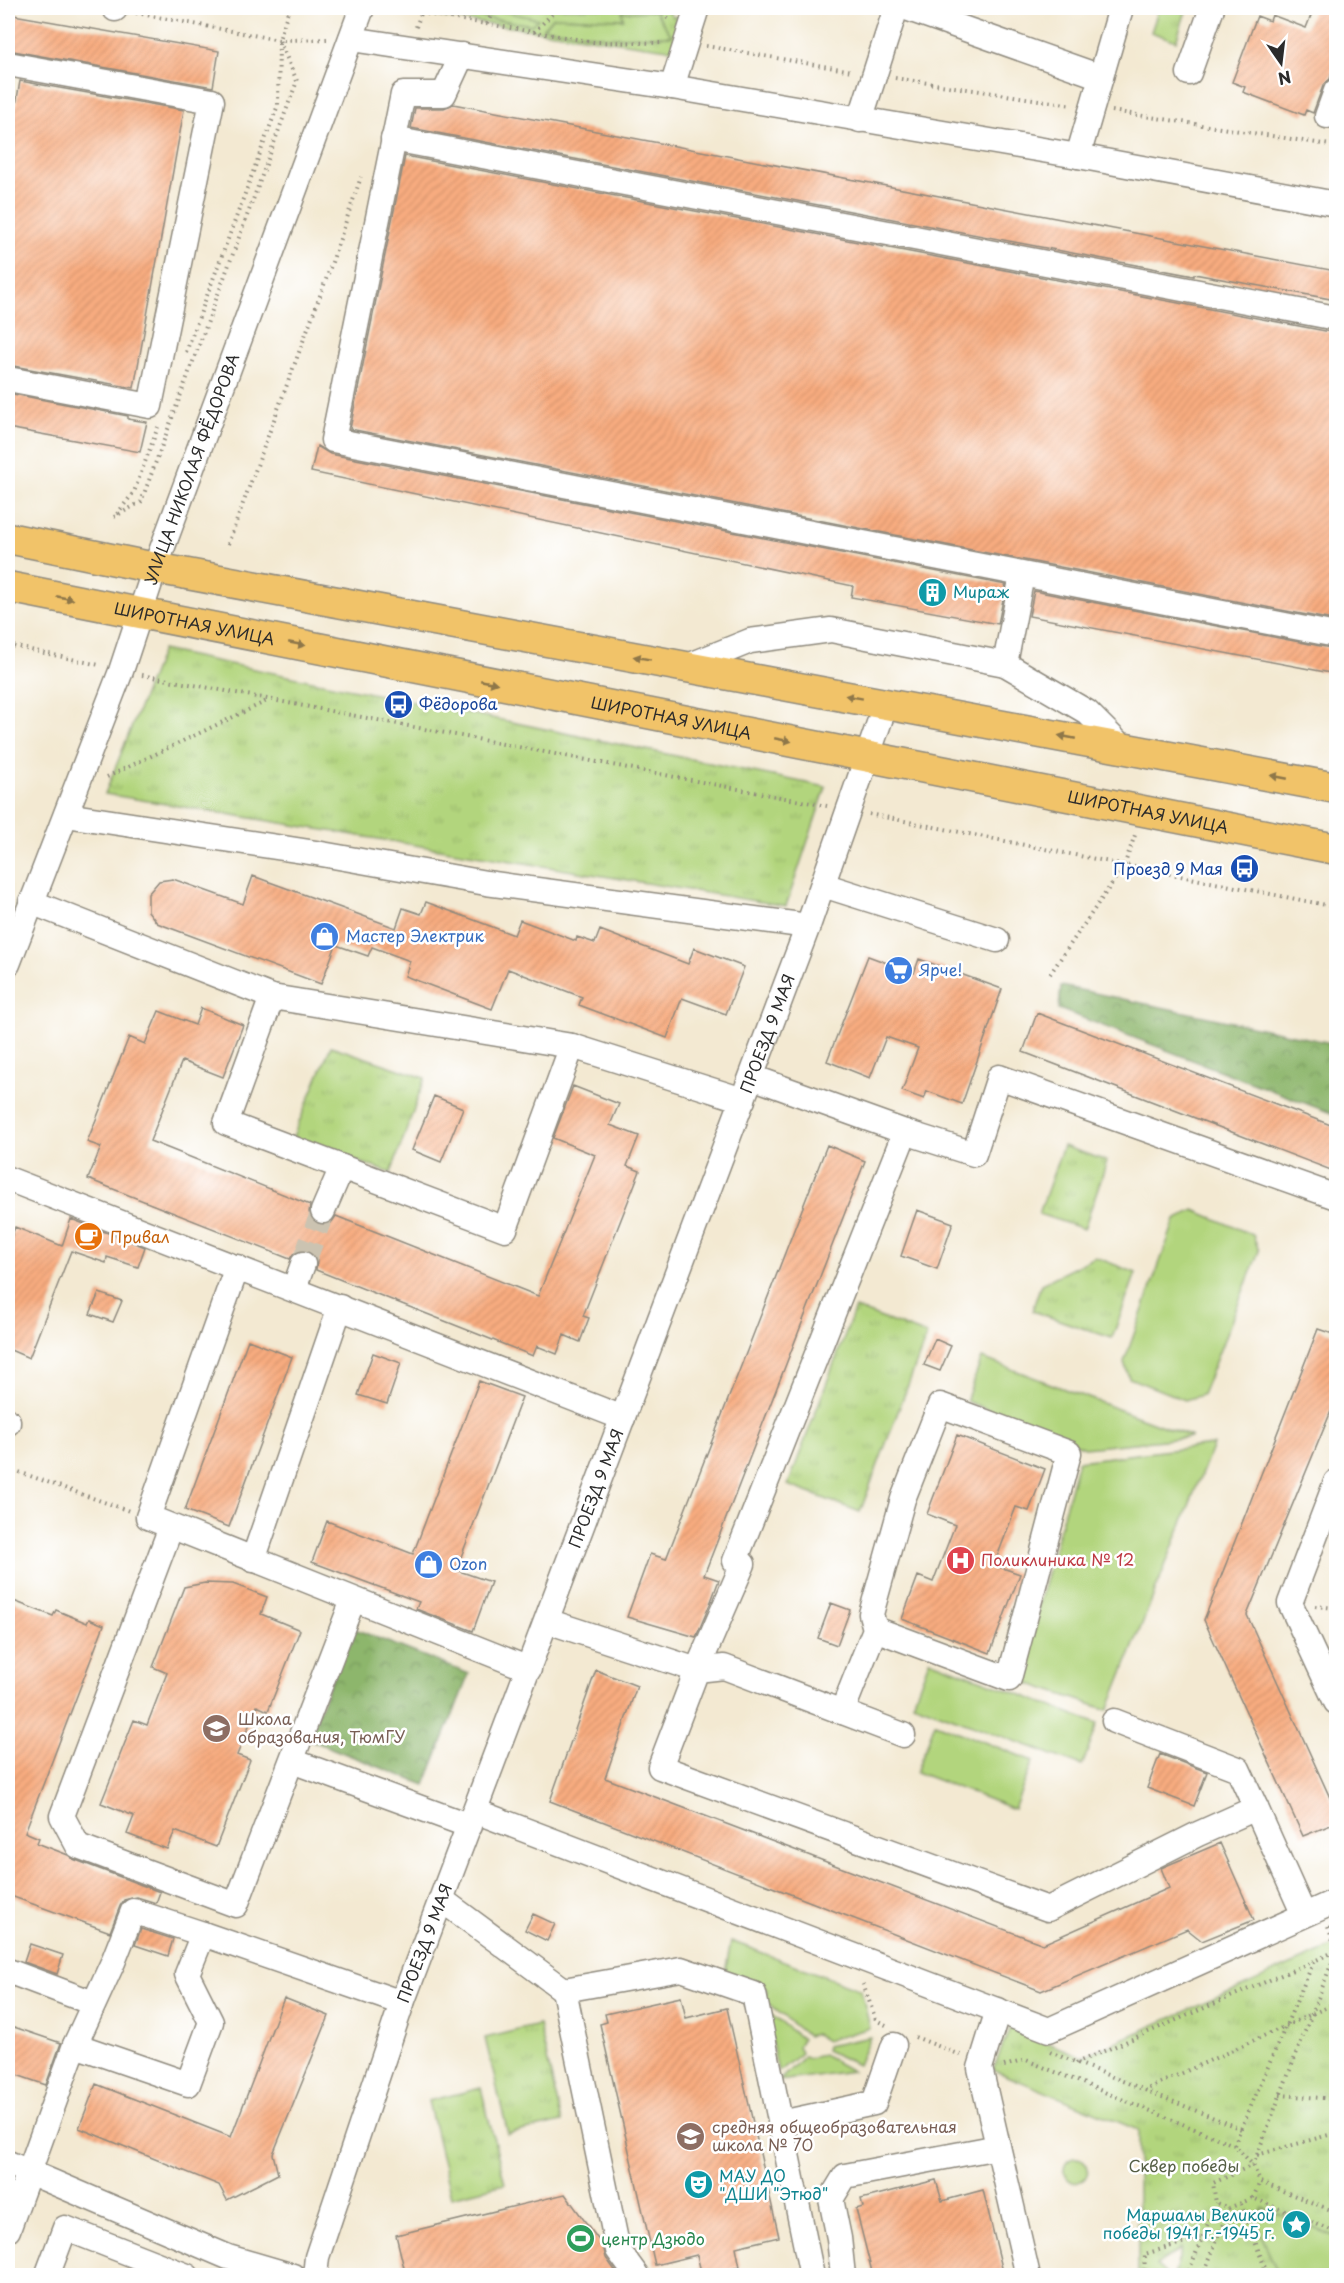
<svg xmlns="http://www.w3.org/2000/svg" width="1344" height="2283" font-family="'Playpen Sans',sans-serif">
  <defs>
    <pattern id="forest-crowns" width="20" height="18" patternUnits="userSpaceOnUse" patternTransform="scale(1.5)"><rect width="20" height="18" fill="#8db66c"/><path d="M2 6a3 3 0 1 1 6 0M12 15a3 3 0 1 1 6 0" fill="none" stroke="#739459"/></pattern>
    <pattern id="park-tufts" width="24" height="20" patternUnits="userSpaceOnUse" patternTransform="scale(1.5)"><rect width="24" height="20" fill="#b2d57d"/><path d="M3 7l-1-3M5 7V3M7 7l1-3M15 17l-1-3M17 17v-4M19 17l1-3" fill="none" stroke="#99b76c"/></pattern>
    <pattern id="building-hatch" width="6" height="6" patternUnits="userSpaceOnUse" patternTransform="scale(1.5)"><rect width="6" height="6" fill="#f8ac7f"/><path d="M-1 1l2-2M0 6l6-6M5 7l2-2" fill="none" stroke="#d5946e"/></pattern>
  </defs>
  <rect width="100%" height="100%" fill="#fff"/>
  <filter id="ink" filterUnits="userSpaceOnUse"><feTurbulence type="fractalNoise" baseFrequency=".0167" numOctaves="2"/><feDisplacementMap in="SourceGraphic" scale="12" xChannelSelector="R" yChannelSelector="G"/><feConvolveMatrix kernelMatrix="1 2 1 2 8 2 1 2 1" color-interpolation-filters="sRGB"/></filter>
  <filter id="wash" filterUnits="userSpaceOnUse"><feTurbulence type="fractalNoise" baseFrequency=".008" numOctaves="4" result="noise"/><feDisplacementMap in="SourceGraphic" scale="24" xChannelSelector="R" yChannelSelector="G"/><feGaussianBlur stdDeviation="1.35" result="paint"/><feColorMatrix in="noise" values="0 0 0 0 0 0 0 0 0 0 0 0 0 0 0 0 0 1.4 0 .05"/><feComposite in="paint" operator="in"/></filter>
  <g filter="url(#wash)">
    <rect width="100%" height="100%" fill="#f3e9d2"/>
    <!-- green -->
    <path fill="#b2d57d" stroke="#6e8054" stroke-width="1.5" d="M458 8H488L537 18 549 8 532 25 460 14 457 12Z
      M655 11 672 36 607 37 542 28 553 17 623 19 622 12Z
      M1194 1210 1253 1235 1259 1251 1202 1395 1185 1400 1129 1378 1124 1362 1175 1220Z
      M982 1358 1192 1437 1085 1448 966 1401Z
      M1213 1445 1108 1710 1018 1680 1078 1461Z
      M929 1660 1098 1724 1082 1766 913 1703Z
      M935 1723 1033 1761 1014 1809 916 1772Z
      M731 1941 861 1990 870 2028 826 2041 815 2034 807 2036 764 2000 767 1990 725 1973Z
      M765 2010 802 2039 798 2046 801 2053 778 2072Z
      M870 2037 858 2065 826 2050 827 2046Z
      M823 2055 852 2071 779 2081 804 2056 809 2058Z
      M1064 2170a12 12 0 1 1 24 0a12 12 0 1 1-24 0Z
      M1263 2208 1336 2237V2275H1278L1256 2222Z"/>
    <!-- forest -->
    <path fill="url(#forest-crowns)" stroke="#5c704c" stroke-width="1.5" d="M1061 986 1336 1044V1115L1059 1009Z
      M352 1628 469 1674 425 1785 308 1739Z"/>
    <!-- park -->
    <path fill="url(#park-tufts)" stroke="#6e8054" stroke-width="1.5" fill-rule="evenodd" d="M429 8 439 10 442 8H458L457 12 460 14 531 25 538 19 488 8H666L673 17 682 15 684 8H695L682 51 426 15ZM655 11 672 36 607 37 543 28 553 17 623 19 622 12Z
      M1159 8H1187L1176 41 1151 32Z
      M162 650 826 787 786 906 105 794Z
      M331 1046 425 1078 391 1173 292 1139Z
      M1063 1146 1107 1161 1084 1229 1039 1214Z
      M1095 1257 1136 1273 1112 1338 1032 1311 1041 1284Z
      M855 1308 927 1335 860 1512 788 1485Z
      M1336 1945V2237L1263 2208 1256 2222 1278 2275H1174L1182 2248 1156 2265 1167 2275H1138V2130L993 2070 1010 2028 1082 2057Z
      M539 2025 562 2122 508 2134 485 2038Z
      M481 2088 505 2184 451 2197 428 2101Z"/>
    <g id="blocks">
      <!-- building -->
      <path fill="url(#building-hatch)" d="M1314 8H1336V61L1330 79 1323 86 1313 113 1306 110 1304 115 1243 92 1245 87 1232 82 1257 16 1270 21 1272 15 1306 28Z
        M8 14 219 51 213 87 8 50Z
        M20 81 184 110 134 388 8 365V151Z
        M453 104 1336 271V300L1194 274V276L411 128 415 108H444Z
        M405 156 1336 333V601L1333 620 350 429Z
        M8 393 128 416V419L147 422 140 452 8 428Z
        M317 446 330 454 1006 585 998 624 851 597 853 586 311 472Z
        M1034 591 1336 649V674L1029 616Z
        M253 876 396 928 403 908 421 914 426 902 514 935 520 920 576 941 577 937 595 943 600 930 688 964 694 948 744 967 726 1014 682 998 667 1038 579 1005 582 997 508 969 492 1009 405 976 410 961 372 947 368 956 336 945 321 984 157 923 148 911V894L159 881 173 879 243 904Z
        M868 956 914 973 919 959 1002 989 962 1104 927 1091 924 1099 902 1091 918 1048 886 1037 870 1078 827 1061Z
        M201 1008 243 1025 223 1077 182 1061 150 1141 310 1205 309 1212 311 1219 318 1224 324 1225 331 1223 336 1216 538 1296 595 1155 553 1138 573 1086 619 1104 610 1125 639 1136 627 1166 640 1171 583 1316 589 1318 580 1342 564 1335 557 1354 537 1346 533 1356 316 1270 317 1261 314 1255 308 1251 300 1250 293 1254 290 1259 88 1179 101 1147 87 1142 129 1037 145 1044 159 1011 195 1025Z
        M1037 1013 1336 1127V1172L1023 1052Z
        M434 1096 463 1108 441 1162 412 1150Z
        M827 1145 865 1161 704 1575 719 1580 710 1604 696 1637 627 1617 650 1554 666 1559Z
        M917 1210 953 1223 937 1269 901 1256Z
        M71 1219 145 1247 138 1267 107 1257 106 1263 71 1251 29 1358 8 1349V1246L15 1227 62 1246Z
        M99 1293 122 1301 113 1322 90 1314Z
        M1318 1329 1336 1335V1399L1247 1615 1336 1811V1823L1303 1836 1204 1620Z
        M935 1339 951 1346 940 1371 924 1365Z
        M248 1340 292 1357 229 1527 185 1510Z
        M373 1353 401 1363 387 1404 358 1395Z
        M479 1381 522 1397 456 1570 491 1582 473 1631 416 1609 419 1602 312 1562 327 1521 413 1554Z
        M957 1435 1045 1469 1029 1511 1016 1507 994 1565 1020 1574 990 1653 902 1619 918 1576 933 1582 955 1525 927 1514Z
        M205 1583 233 1584 267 1597 261 1614 300 1630 268 1711 257 1706 237 1755 250 1760 216 1847 175 1831 167 1849 127 1834 134 1816 101 1803 134 1720 147 1725 167 1673 153 1667 184 1587Z
        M11 1600 53 1616 56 1610 87 1623 89 1619 104 1625 25 1832 39 1838 37 1843 68 1855 73 1859 160 1892 156 1903 137 1897 124 1900 120 1906 110 1932 8 1895V1610Z
        M831 1603 850 1610 837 1645 818 1638Z
        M596 1670 637 1686 605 1778 1043 1944 1169 1888 1161 1868 1220 1843 1254 1920 1202 1941 1187 1929 1041 1991 550 1801Z
        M1160 1754 1207 1772 1194 1806 1147 1788Z
        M533 1914 555 1924 547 1941 525 1930Z
        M141 1929 173 1939 168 1956 135 1945Z
        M30 1944 63 1955 57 1974 24 1962Z
        M681 1997 686 2018 727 2008 779 2237 736 2247 740 2267 702 2276 697 2255 655 2265 600 2024 607 2022 605 2014Z
        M284 1998 329 2016 273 2154 278 2174 227 2200 219 2185 79 2128 96 2084 231 2137Z
        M8 2025 61 2043 46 2085 8 2072Z
        M936 2180 942 2201 983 2190 1004 2276H873L856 2209 863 2207 861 2199Z
        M565 2194 603 2246 606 2258 619 2276H406L396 2235Z"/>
    </g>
  </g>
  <g filter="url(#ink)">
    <use href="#blocks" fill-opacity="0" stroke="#8f8a7e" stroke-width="1.5"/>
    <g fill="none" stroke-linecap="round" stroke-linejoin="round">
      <!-- minor-tunnel -->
      <path stroke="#cbc3b1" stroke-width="24" stroke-dasharray="24 12" stroke-linecap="butt" d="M303 1264 323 1211"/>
      <defs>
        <g id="minor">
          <path d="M115 8V9"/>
          <path d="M906 8 1101 77 1121 8"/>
          <path d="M351 39 672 87 1078 156 1336 204"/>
          <path d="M462 55 444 94H403L333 440 1336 635"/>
          <path d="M8 64 212 101 150 406 8 379"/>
          <path d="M1189 73 1212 8"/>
          <path d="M672 87 697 8"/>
          <path d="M1327 116 1336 91"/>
          <path d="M860 120 896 8"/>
          <path d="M393 139 1336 318"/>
          <path d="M1078 156 1101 77"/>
          <path d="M1005 664 1022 575"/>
          <path d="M688 666 750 641 831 630 1005 664 1087 712 1123 748"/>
          <path d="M66 815 316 853 486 883 808 926"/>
          <path d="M823 885 997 940"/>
          <path d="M31 902 272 997 572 1046 743 1100"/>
          <path id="s1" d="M8 964 121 671 155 568 362 8"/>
          <path d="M272 997 226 1123 505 1229 572 1046"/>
          <path d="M905 1132 974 1154 999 1077 1336 1197"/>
          <path d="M8 1179 623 1418"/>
          <path d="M323 1211 342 1167"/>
          <path d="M237 1267 148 1517 529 1669"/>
          <path d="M294 1289 303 1264"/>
          <path d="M8 1421V1423"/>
          <path d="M1336 1482 1290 1603 1336 1702"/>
          <path d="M171 1527 62 1816 78 1846 236 1905 353 1600"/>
          <path d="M253 1560 340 1307"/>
          <path d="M547 1621 697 1670 743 1564 735 1561 905 1132 752 1077"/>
          <path d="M842 1712 875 1629 871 1614 903 1499 940 1405 1069 1453 1009 1679 875 1629"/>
          <path d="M1114 1721 1238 1769 1256 1808"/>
          <path d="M903 1735 724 1667 697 1670 660 1767 1048 1909 1198 1834 1256 1808 1304 1915"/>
          <path d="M292 1761 470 1826"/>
          <path d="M475 1811 1049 2030 1336 1901"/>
          <path d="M442 1900 564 1990"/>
          <path d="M8 1971 93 2003"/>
          <path d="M998 2010 980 2068 1028 2276"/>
          <path d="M75 2045 188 2084 211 2022 187 1974 203 1934 402 2003"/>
          <path d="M781 2123 874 2103 894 2045"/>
          <path d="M8 2163 228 2257 293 2276"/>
          <path d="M8 2230 75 2045 113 1962 133 1911 203 1934"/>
          <path d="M47 2276 65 2228 187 2276"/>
          <path id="s2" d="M315 2276 317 2257 402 2003 808 926 886 703"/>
          <path d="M637 2276 618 2250 564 1990 681 1969 754 1994 812 2276"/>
          <path d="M843 2276 839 2238 831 2199 845 2176 998 2147"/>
        </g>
        <g id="major">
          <path d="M8 538 155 568 1336 788"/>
          <path id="s3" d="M8 587 1336 849"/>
        </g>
      </defs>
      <!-- minor casing -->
      <use href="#minor" stroke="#8f8a7e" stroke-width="27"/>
      <!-- major casing -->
      <use href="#major" stroke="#8f8a7e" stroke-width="33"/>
      <!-- path -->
      <path stroke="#8f8a7e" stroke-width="4" stroke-dasharray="1.5 4.5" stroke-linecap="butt" d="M621 8H643
        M660 8 669 20
        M136 13 279 40 327 39
        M421 13 594 42 663 43
        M441 15 449 8
        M487 24 494 9
        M416 27 423 8
        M534 32 558 8
        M706 46 852 71
        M895 78 1072 105
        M1112 111 1336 146
        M186 352 278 105 279 43
        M117 514 134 492 158 427
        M114 517 141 502 297 81 279 40 289 8
        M228 544 328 274 361 177
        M8 645 99 665
        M142 675 827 806
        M107 777 269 700
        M869 814 1336 907
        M1050 974 1124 866 1135 835
        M8 1468 129 1511
        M1315 1606 1336 1608
        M1328 1927 1336 1948
        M1336 1952 1253 2165 1213 2183 1216 2203 1229 2208 1253 2198 1336 2232
        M863 1984 876 2020 886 2025
        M915 2037 961 2055
        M1050 2052 1145 2090
        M1076 2063 1314 1961
        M1004 2066 1026 2060 1234 2145 1253 2165 1260 2182 1336 2212
        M1280 2095 1336 2099
        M1241 2129 1145 2090 1336 2003
        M1234 2145 1314 1961 1336 1951
        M1257 2155 1336 2133
        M1253 2198 1260 2182
        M1241 2204 1268 2276
        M1144 2276 1145 2254 1202 2237
        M1187 2276 1216 2203
        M1203 2276 1229 2208"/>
      <!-- minor -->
      <use href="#minor" stroke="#fff" stroke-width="24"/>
      <!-- major -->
      <use href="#major" stroke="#f1c369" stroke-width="30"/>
    </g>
    <!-- one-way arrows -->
    <defs><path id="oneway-solid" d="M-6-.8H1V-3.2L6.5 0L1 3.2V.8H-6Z" transform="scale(1.5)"/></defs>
    <g fill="#8e774a">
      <use href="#oneway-solid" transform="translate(65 598) rotate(11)"/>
      <use href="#oneway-solid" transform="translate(297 644) rotate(11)"/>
      <use href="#oneway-solid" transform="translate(642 658) rotate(-170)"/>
      <use href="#oneway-solid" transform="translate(489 682) rotate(11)"/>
      <use href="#oneway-solid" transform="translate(854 697) rotate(-170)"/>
      <use href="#oneway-solid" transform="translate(1067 737) rotate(-169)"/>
      <use href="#oneway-solid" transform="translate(783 740) rotate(11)"/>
      <use href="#oneway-solid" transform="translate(1279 777) rotate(-169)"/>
    </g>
  </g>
  <!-- icons -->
  <defs>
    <symbol id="building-disc" viewBox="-11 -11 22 22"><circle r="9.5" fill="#0f9aa8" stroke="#fff"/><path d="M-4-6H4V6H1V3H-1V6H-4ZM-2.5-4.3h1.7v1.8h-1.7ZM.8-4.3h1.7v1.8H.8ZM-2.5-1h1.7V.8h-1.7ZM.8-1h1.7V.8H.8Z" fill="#fff"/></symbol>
    <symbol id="bus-disc" viewBox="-11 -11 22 22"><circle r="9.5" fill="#1a4fb4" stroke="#fff"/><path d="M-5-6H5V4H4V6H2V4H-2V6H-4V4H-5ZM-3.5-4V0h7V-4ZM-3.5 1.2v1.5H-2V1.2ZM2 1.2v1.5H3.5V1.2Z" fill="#fff"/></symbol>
    <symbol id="shop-disc" viewBox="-11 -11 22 22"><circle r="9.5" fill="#3f7fe0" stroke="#fff"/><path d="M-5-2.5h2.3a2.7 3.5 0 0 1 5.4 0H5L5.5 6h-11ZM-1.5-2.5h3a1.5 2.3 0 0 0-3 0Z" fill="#fff"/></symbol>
    <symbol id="supermarket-disc" viewBox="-11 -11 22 22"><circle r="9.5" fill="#3f7fe0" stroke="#fff"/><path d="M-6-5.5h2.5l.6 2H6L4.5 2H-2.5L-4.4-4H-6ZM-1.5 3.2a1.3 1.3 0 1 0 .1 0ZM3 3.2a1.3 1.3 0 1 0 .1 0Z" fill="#fff"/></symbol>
    <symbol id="cafe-disc" viewBox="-11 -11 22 22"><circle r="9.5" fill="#e8710a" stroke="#fff"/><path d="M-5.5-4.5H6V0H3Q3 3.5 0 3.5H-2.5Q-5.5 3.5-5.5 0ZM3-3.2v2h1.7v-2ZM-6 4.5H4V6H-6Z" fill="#fff"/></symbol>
    <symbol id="hospital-disc" viewBox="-11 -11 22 22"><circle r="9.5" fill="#e0444e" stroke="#fff"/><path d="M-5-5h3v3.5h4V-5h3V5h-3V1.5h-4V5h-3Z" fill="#fff"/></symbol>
    <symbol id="university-disc" viewBox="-11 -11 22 22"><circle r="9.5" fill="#8d6e63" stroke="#fff"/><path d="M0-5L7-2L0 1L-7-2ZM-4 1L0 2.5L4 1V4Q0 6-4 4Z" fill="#fff"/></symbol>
    <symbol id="school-disc" viewBox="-11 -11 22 22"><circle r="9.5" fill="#8d6e63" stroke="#fff"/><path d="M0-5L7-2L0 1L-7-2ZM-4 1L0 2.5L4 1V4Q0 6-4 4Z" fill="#fff"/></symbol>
    <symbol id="theatre-disc" viewBox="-11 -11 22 22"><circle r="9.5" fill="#0f9aa8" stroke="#fff"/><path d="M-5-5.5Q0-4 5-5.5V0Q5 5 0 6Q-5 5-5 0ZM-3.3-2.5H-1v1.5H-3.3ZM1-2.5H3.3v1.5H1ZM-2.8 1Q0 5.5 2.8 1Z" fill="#fff"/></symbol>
    <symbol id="sight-disc" viewBox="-11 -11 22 22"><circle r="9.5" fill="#0f9aa8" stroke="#fff"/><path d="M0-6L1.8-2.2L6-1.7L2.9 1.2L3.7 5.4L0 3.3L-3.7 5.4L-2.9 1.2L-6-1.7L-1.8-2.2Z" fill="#fff"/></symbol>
    <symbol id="stadium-disc" viewBox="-11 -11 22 22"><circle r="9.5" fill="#2e9e5b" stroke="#fff"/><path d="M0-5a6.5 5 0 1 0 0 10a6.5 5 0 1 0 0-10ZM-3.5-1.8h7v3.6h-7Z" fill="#fff"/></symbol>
  </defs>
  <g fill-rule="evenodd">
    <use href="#building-disc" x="916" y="576" width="33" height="33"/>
    <use href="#bus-disc" x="382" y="688" width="33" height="33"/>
    <use href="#bus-disc" x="1228" y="852" width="33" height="33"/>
    <use href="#shop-disc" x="308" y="920" width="33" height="33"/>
    <use href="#supermarket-disc" x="882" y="954" width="33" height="33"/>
    <use href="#cafe-disc" x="72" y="1220" width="33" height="33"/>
    <use href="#hospital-disc" x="944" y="1544" width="33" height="33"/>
    <use href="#shop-disc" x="412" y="1548" width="33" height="33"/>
    <use href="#university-disc" x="200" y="1712" width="33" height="33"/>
    <use href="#school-disc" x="674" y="2120" width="33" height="33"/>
    <use href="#theatre-disc" x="682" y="2168" width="33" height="33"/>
    <use href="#sight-disc" x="1280" y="2208" width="33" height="33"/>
    <use href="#stadium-disc" x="564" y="2222" width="33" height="33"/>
  </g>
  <g text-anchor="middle" stroke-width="5" stroke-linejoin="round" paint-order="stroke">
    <!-- street labels -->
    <g font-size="16" fill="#2b2b2b" stroke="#fff">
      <text dy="6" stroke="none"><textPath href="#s1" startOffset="528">УЛИЦА НИКОЛАЯ ФЁДОРОВА</textPath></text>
      <text dy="6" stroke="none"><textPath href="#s3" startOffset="190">ШИРОТНАЯ УЛИЦА</textPath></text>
      <text dy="6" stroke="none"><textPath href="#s3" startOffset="676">ШИРОТНАЯ УЛИЦА</textPath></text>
      <text dy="6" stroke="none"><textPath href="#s3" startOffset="1162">ШИРОТНАЯ УЛИЦА</textPath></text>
      <text dy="6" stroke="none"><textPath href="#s2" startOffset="1323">ПРОЕЗД 9 МАЯ</textPath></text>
      <text dy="6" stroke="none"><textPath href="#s2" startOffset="837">ПРОЕЗД 9 МАЯ</textPath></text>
      <text dy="6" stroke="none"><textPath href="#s2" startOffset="351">ПРОЕЗД 9 МАЯ</textPath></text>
    </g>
    <!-- culture labels -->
    <g font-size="16" fill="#0d838f" stroke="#fff" text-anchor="start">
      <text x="953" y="598">Мираж</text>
      <text x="719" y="2182">МАУ ДО<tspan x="719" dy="18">"ДШИ "Этюд"</tspan></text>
      <text x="1275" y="2221" text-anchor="end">Маршалы Великой<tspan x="1275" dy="18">победы 1941 г.-1945 г.</tspan></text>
    </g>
    <!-- transit labels -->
    <g font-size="16" fill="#164399" stroke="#fff" text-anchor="start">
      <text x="419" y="710">Фёдорова</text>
      <text x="1223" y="875" text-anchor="end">Проезд 9 Мая</text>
    </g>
    <!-- shop labels -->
    <g font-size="16" fill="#366cbe" stroke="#fff" text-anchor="start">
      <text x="346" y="942">Мастер Электрик</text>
      <text x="919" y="976">Ярче!</text>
      <text x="449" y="1570">Ozon</text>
    </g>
    <!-- food labels -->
    <g font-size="16" fill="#c56008" stroke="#fff" text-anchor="start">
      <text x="110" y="1243">Привал</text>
    </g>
    <!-- health labels -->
    <g font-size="16" fill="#be3a42" stroke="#fff" text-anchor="start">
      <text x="981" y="1566">Поликлиника № 12</text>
    </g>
    <!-- education labels -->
    <g font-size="16" fill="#785e54" stroke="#fff" text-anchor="start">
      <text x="238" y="1725">Школа<tspan x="238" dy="18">образования, ТюмГУ</tspan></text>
      <text x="712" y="2133">средняя общеобразовательная<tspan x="712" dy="18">школа № 70</tspan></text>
    </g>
    <!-- park labels -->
    <g font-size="16" fill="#545e44" stroke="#fff">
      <text x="1184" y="2172">Сквер победы</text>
    </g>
    <!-- leisure labels -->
    <g font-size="16" fill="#27864d" stroke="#fff" text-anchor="start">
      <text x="601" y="2245">центр Дзюдо</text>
    </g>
  </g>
  <!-- margin -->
  <rect width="1344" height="2283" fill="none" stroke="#fff" stroke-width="30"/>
  <!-- north arrow -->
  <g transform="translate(1281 63) rotate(166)" stroke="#ffffff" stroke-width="4.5" paint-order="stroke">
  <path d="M0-4.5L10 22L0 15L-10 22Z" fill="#2b2b2b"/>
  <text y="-9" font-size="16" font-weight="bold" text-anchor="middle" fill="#2b2b2b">N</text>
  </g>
</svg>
